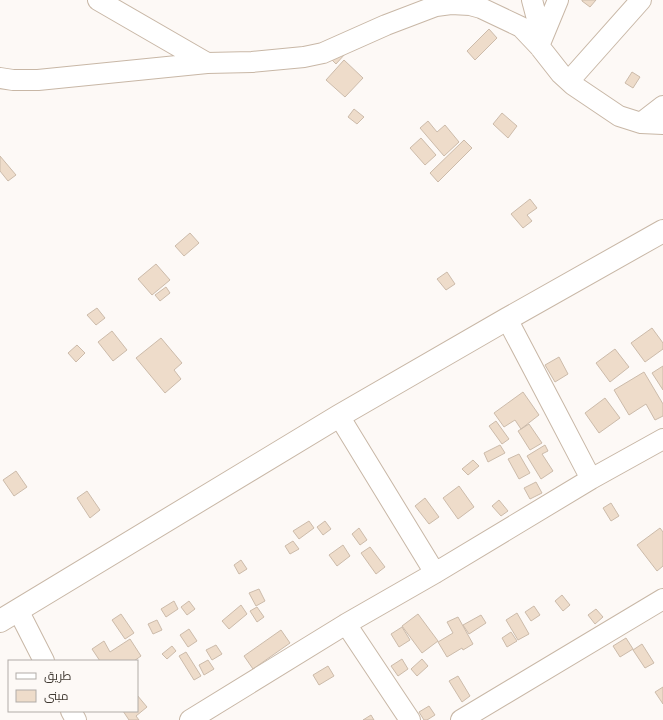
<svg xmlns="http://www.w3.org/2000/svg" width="663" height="720" font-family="'Nunito Sans',Cairo,sans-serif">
  <rect width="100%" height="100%" fill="#fdf9f6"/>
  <!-- building -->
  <path fill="#eedcca" stroke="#cba" d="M582 0H596L590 7 582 1Z
    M489 29 497 38 475 60 467 51Z
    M337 47 345 54 336 64 328 56Z
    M344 60 363 78 345 97 326 80Z
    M632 72 640 77 633 88 625 83Z
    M354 109 364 117 357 124 348 117Z
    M502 113 517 126 508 138 493 124Z
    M428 121 437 132 445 125 459 142 444 156 420 128Z
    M421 138 436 155 425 165 410 148Z
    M464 140 472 148 438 182 430 173Z
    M0 156 16 175 8 181 0 171Z
    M530 199 537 208 527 215 532 221 523 228 511 214Z
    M190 233 199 243 184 256 175 246Z
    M156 264 170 280 152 295 138 279Z
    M447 272 455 284 446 290 437 279Z
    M166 287 170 293 160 301 155 295Z
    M97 308 105 318 96 325 87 315Z
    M652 328 663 343V349L645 362 631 343Z
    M112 331 127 350 113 361 98 342Z
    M161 338 182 363 174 370 181 379 165 393 136 358Z
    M77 345 85 353 76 362 68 353Z
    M615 349 629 367 610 382 596 363Z
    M559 357 568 374 555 382 545 365Z
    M663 366V390L652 373Z
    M644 372 663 404V416L655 420 646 404 629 415 614 390Z
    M523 392 539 415 521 429 515 420 504 427 494 413Z
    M605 398 620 418 599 433 585 413Z
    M496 421 509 439 502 444 489 426Z
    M529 424 542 443 530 450 518 431Z
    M500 445 505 453 488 462 484 453Z
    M545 445 548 451 542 454 553 471 541 479 527 456Z
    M519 454 530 473 519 479 508 459Z
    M473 460 479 466 468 475 462 469Z
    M16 471 27 487 14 496 3 480Z
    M536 482 542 493 530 499 524 488Z
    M459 486 474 507 458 519 443 498Z
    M87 491 100 510 90 518 77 498Z
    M425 498 439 517 429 524 415 506Z
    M499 500 508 511 501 516 492 506Z
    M611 503 619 516 611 521 603 508Z
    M309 521 314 528 299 539 293 531Z
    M325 521 331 529 323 535 317 527Z
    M359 528 367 540 360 545 352 534Z
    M660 528 663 532V566L657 571 637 545Z
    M293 541 299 549 290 554 285 546Z
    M343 545 350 556 337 566 329 555Z
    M370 547 385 567 376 574 361 553Z
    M241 560 247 569 239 574 234 565Z
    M259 589 265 601 256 606 249 593Z
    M562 595 570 605 563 611 555 601Z
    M174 601 178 609 166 617 161 609Z
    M189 601 195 609 187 615 181 607Z
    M241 605 247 614 229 629 222 621Z
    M534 606 540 615 531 621 525 612Z
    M257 607 264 617 257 622 250 611Z
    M596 609 603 617 595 624 588 615Z
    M517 613 529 634 518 640 506 620Z
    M121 614 134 633 125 639 112 620Z
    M418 614 438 641 422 653 402 626Z
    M481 615 486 623 469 634 463 625Z
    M458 617 473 644 463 650 462 648 447 657 438 642 453 633 447 622Z
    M157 620 162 630 153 634 148 624Z
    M402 627 410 640 399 647 391 634Z
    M189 629 197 641 188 647 180 635Z
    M281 630 290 643 253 669 244 656Z
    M511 632 517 641 507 647 502 638Z
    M626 638 633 649 620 657 613 646Z
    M130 639 141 656 134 661H100L92 649 104 641 110 652Z
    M642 644 654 663 645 668 633 650Z
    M216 645 222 654 212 660 206 650Z
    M172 646 176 651 167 659 162 654Z
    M186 652 201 676 194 680 179 656Z
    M402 659 408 669 398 676 391 666Z
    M422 659 428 666 417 676 411 669Z
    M208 660 214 669 204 675 199 665Z
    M328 666 334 676 319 685 313 675Z
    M458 676 470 696 462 702 449 681Z
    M663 687V704L655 692Z
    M137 695 147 707 136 716 139 720H129L123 711H137Z
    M429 706 435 715 427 720H424L419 712Z
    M371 715 374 720H363Z"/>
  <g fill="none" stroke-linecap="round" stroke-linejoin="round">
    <defs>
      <path id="minor" d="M98 0 207 63
        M532 0 542 38
        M539 46 558 0
        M0 78 13 80H38L207 63 252 62 304 57 323 53 386 25 436 6 451 4 470 5 481 8 521 27 539 46 561 74 573 85 619 116 641 123 663 124
        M569 81 641 0
        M641 123 663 106
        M507 319 556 412 591 479
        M339 416 435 573
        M18 610 44 661
        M346 624 410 720
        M71 711 76 720
        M190 720 346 624 435 573 591 479 663 439
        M461 720 663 599"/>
      <path id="tertiary" d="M0 621 339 416 507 319 663 231"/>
    </defs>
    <!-- minor casing -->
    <use href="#minor" stroke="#c8b7a6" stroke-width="22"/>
    <!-- tertiary casing -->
    <use href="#tertiary" stroke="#c8b7a6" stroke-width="24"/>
    <!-- minor -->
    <use href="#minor" stroke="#fff" stroke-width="20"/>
    <!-- tertiary -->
    <use href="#tertiary" stroke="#fff" stroke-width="22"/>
  </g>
  <!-- legend -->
  <rect x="8" y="660" width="130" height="52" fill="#fdf9f6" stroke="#b1aca7"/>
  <rect x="16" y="673" width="20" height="6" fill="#ffffff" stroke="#b1aca7"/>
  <text x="44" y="680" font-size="12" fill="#3f3831">طريق</text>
  <rect x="16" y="690" width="20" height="12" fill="#eedcca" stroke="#b1aca7"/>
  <text x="44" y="700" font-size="12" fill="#3f3831">مبنى</text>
</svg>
